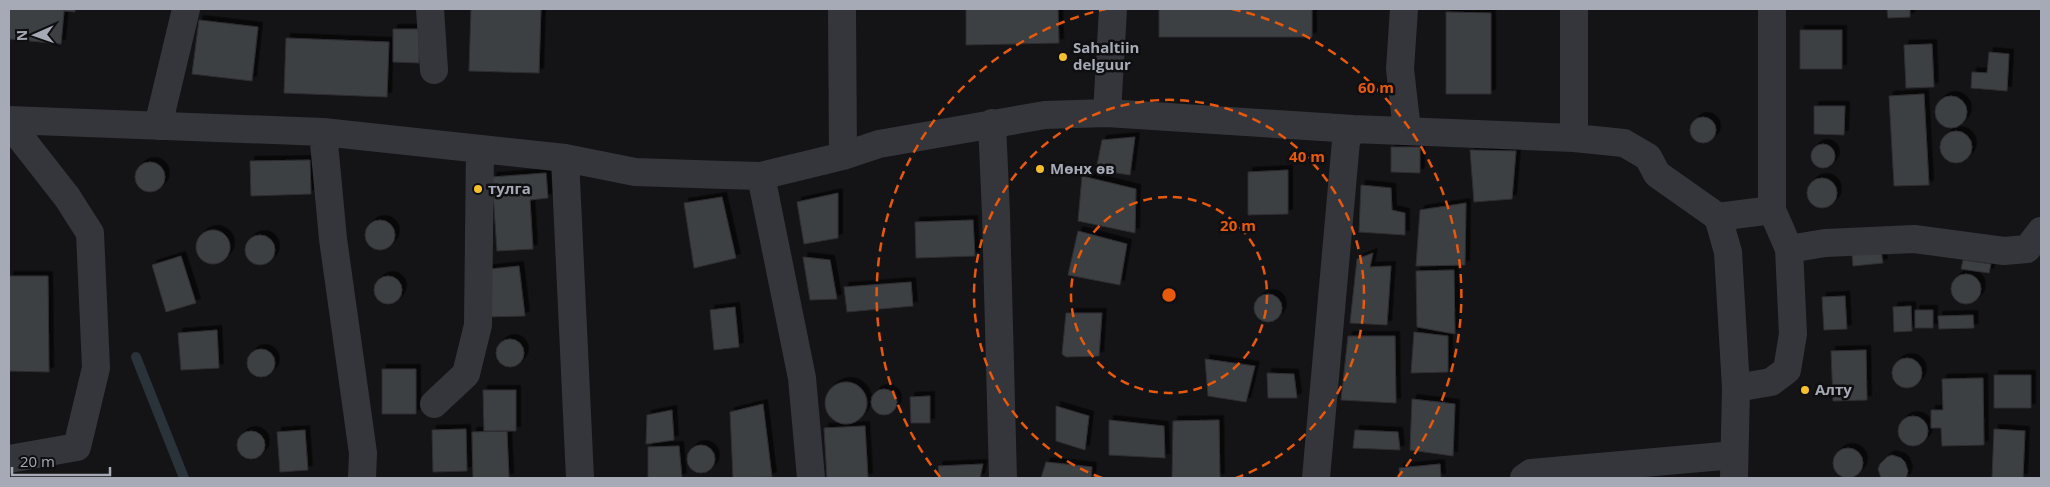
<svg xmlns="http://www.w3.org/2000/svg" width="2050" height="487" font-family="'Open Sans',sans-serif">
  <defs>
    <filter id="shadow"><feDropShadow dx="4.5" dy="-4.5" stdDeviation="0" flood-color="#0009"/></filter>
  </defs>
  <rect width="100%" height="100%" fill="#141416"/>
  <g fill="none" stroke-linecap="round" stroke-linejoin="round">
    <!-- stream -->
    <path stroke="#2a323a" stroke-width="10" d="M136 357 184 478"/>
  </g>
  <!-- building -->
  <path fill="#3e3f43" stroke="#2e2e32" filter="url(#shadow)" d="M9 9H75V12L64 11 61 44 9 39Z
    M471 9H541L539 73 469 71Z
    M966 9H1058L1059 43 966 45Z
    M1159 9H1312V37H1159Z
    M1887 9H1910V17L1888 18Z
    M1446 12 1491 13V94H1446Z
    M199 20 258 27 252 81 192 74Z
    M393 29H419V63L393 62Z
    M1800 30H1842V69H1800Z
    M286 38 389 42 387 97 284 93Z
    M1932 44 1934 87 1906 88 1904 45Z
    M1989 52 2009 54 2007 91 1971 88 1972 72 1987 73Z
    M1924 94 1929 185 1894 186 1889 96Z
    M1935 112a16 16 0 1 1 32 0a16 16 0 1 1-32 0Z
    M1814 106H1845L1844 135 1814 134Z
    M1690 130a13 13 0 1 1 26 0a13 13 0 1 1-26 0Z
    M1940 147a16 16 0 1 1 32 0a16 16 0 1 1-32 0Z
    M1135 137 1130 175 1096 170 1102 140Z
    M1811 156a12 12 0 1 1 24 0a12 12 0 1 1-24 0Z
    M1391 147H1420V173L1391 172Z
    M1470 150 1516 151 1512 199 1474 202Z
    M310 160 311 194 251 196 250 161Z
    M135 177a15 15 0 1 1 30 0a15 15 0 1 1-30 0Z
    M1288 170V214L1248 215V172Z
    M546 173 548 198 530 200 533 249 497 251 492 177Z
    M1082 176 1136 189 1135 233 1078 221Z
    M1807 193a15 15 0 1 1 30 0a15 15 0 1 1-30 0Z
    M1361 185 1391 188 1392 210 1405 213V235L1359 232Z
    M838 193V238L804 244 797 202Z
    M722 197 736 258 694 268 684 203Z
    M1466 203 1465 265 1416 266 1420 210Z
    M973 220 975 256 916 258 915 222Z
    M365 235a15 15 0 1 1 30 0a15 15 0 1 1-30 0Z
    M196 247a17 17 0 1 1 34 0a17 17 0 1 1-34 0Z
    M1078 231 1127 244 1120 285 1068 275Z
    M245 250a15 15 0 1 1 30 0a15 15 0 1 1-30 0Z
    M1881 251 1883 263 1853 266 1852 254Z
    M1373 253 1370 267 1391 266 1387 325 1350 323 1357 259Z
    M181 256 196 303 166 312 152 265Z
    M803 257 830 260 837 299 810 300Z
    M1963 260 1991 264 1989 273 1961 269Z
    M519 266 525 316 486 317 481 270Z
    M1454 270 1455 334 1417 327 1416 271Z
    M1951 289a15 15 0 1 1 30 0a15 15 0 1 1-30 0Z
    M374 290a14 14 0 1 1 28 0a14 14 0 1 1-28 0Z
    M9 276H48L49 372 9 371Z
    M911 282 913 306 847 312 844 287Z
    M1254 308a14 14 0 1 1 28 0a14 14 0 1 1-28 0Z
    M1845 296 1847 329 1824 330 1822 297Z
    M1911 306 1912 331 1894 332 1893 307Z
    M735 307 739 347 714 350 710 310Z
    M1915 310H1933V328H1915Z
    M1066 313H1102L1099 356 1066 357 1062 354Z
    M1973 315 1974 328 1939 329 1938 316Z
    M217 330 219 368 181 370 178 333Z
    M1414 332 1448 336V372L1411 373Z
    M1348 336H1395L1396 403 1341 400Z
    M496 353a14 14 0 1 1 28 0a14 14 0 1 1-28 0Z
    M247 363a14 14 0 1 1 28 0a14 14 0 1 1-28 0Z
    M1866 350 1867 400 1833 401 1831 351Z
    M1892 373a15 15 0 1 1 30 0a15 15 0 1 1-30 0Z
    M1205 359 1255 366 1246 402 1208 396Z
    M382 369H416V414H382Z
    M1267 373 1294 374 1297 398H1268Z
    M1994 375H2031V408H1994Z
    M1983 378 1984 445 1942 446 1941 428H1931V410H1943L1942 379Z
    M825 403a21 21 0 1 1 42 0a21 21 0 1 1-42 0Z
    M871 402a13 13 0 1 1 26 0a13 13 0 1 1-26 0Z
    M483 390H516V431H484Z
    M930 396V423H911L910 397Z
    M1412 399 1455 404 1453 456 1410 450Z
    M763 404 772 477 733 478 730 412Z
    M1056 406 1089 416 1085 450 1056 441Z
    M672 410 674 440 646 444 647 415Z
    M1898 431a15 15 0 1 1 30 0a15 15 0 1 1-30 0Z
    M1109 420 1164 426 1165 458 1109 455Z
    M1219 420 1220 478H1172L1173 421Z
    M865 426 868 478H827L824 428Z
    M466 429 467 471 433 472 432 430Z
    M1994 429 2025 431 2023 478H1992Z
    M305 430 308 470 280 472 277 432Z
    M1355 430 1398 432 1400 450 1353 448Z
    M237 445a14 14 0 1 1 28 0a14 14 0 1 1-28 0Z
    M507 431 509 478H473L472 432Z
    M687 459a14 14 0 1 1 28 0a14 14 0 1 1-28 0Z
    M679 446 682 478H648V447Z
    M1833 463a15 15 0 1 1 30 0a15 15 0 1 1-30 0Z
    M1892 455 1901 458 1905 462 1908 471 1906 478H1881L1878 469 1880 464 1887 457Z
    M1046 462 1092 467 1091 478H1041Z
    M983 464 980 478H939L938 466Z
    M1440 464 1441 478H1400L1399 468Z"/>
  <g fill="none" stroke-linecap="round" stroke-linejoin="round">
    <!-- minor -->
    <path stroke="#35363b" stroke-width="28" d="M430 9 434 70
      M842 9 843 156
      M1404 9 1400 69 1407 130
      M1574 9V138
      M1107 113 1113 9
      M9 120 323 132 565 158 635 172 724 175 761 176 843 156 879 144 1045 115 1107 113 1353 129 1574 138 1624 143 1648 157 1657 174 1718 217 1728 252 1736 388 1734 478
      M9 123 67 197 90 233 96 368 77 447 9 459
      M992 123 996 214 1003 478
      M158 126 186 9
      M323 132 333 239 363 453 362 478
      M565 158 580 478
      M761 176 802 378 811 478
      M1718 217 1772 210
      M1789 249 1825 243 1914 239 2004 251 2027 249 2041 231
      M1736 388 1771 382 1787 370 1793 334 1789 249 1772 210V9
      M434 404 466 374 478 325 480 149
      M1316 478 1346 141 1353 129
      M1524 478 1531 473 1734 455"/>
  </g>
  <!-- distance rings -->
  <g fill="none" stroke="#e8590c" stroke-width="2.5" stroke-dasharray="9 6">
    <circle cx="1169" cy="295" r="98"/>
    <path d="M1102 478A195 195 0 1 1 1236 478"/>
    <path d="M940 477A293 293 0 0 1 1106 9M1232 9A293 293 0 0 1 1398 477"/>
  </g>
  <!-- markers -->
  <g fill="#f5bf2e" stroke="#0f0f11" stroke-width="2">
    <circle cx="1063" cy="57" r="5"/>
    <circle cx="1040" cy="169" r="5"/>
    <circle cx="478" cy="189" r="5"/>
    <circle cx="1805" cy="390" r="5"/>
  </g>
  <g text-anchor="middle" stroke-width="5" stroke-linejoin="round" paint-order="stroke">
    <!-- poi labels -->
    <g font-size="15" font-weight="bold" fill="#a6aab6" stroke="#0f0f11" text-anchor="start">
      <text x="1073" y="53">Sahaltiin<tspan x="1073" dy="17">delguur</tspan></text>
      <text x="1050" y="174">Мөнх өв</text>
      <text x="488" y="194">тулга</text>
      <text x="1815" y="395">Алту</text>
    </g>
  </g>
  <circle cx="1169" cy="295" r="8" fill="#e8590c" stroke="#0f0f11" stroke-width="2.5"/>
  <g font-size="15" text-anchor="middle" font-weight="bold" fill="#e8590c" stroke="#0f0f11" stroke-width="5" stroke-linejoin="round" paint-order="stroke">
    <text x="1376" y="93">60 m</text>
    <text x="1307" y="162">40 m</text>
    <text x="1238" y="231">20 m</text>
  </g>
  <!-- border -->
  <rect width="2050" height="487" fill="none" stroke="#a6aab6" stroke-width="20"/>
  <!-- north arrow -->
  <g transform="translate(35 35) rotate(268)" stroke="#0f0f11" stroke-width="4" paint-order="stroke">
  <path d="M0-4L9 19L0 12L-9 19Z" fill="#a6aab6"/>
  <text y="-8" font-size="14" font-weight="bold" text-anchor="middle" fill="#a6aab6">N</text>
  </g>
  <!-- scale -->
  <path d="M12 467v8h98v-8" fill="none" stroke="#a6aab6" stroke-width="2.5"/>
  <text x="20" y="467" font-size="15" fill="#a6aab6" stroke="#0f0f11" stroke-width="4" paint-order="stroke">20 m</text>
</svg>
